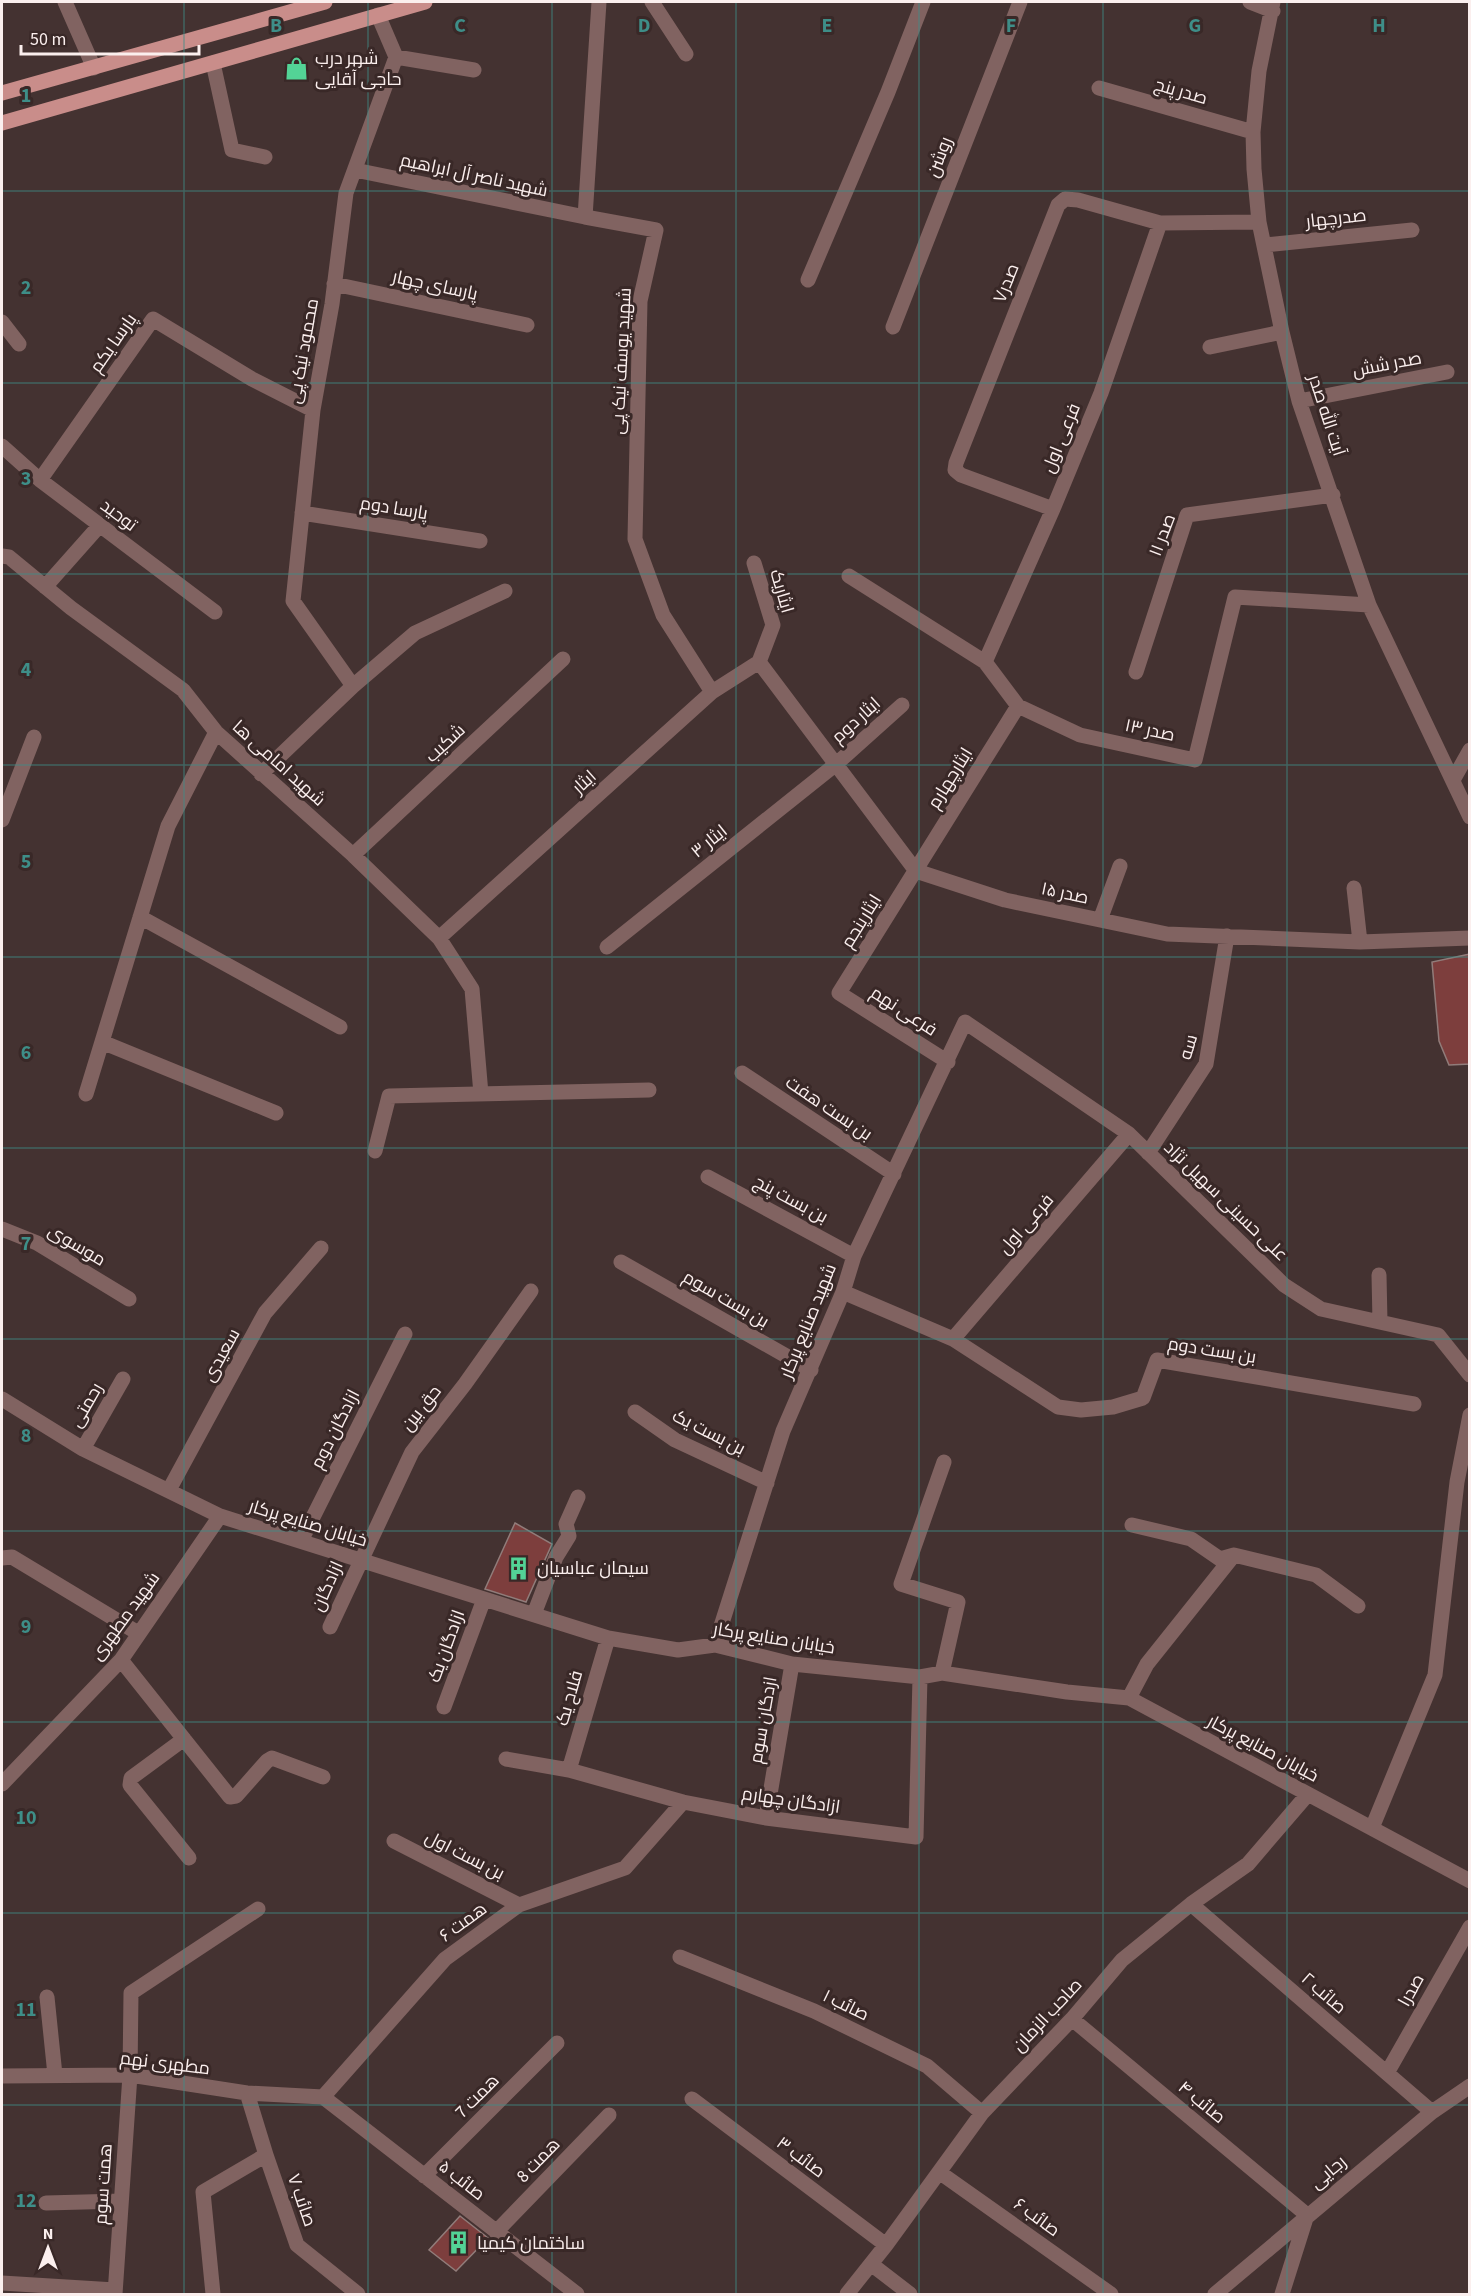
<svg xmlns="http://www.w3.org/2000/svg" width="1471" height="2296" font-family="'Source Sans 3',Cairo,sans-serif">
  <rect width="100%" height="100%" fill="#443231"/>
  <!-- building -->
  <path fill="#7d3e3d" stroke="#917c7a" stroke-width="1.5" d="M1470 954V1064L1449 1065 1439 1041 1432 962Z
    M515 1523 552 1544 526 1602 485 1589Z
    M460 2216 488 2238 456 2271 429 2250Z"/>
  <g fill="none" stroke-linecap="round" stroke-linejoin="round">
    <!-- minor -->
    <path stroke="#816361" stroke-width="15" d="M65 2 94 68
      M599 2 585 217 656 230 640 301 635 539 663 615 712 692
      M652 2 686 54
      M1250 2 1273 11
      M1273 2 1259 71 1253 132 1254 169 1259 222 1282 332 1299 401 1369 605 1470 817
      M396 57 474 70
      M213 63 232 150 265 157
      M1099 88 1253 132
      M355 170 585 217
      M1265 245 1412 230
      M808 280 888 92 923 2
      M334 284 527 325
      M2 322 19 344
      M893 327 1020 2
      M1210 347 1282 332
      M1299 401 1447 372
      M2 446 40 480 215 612
      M40 480 153 319 252 379 313 410
      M1053 509 961 475 955 470 956 463 1058 205 1065 199 1078 200 1160 223 1259 222
      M302 513 480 541
      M2 556 9 557 71 608 183 690 216 732 353 855 439 938 472 989 481 1094
      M754 563 773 625 759 662
      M849 576 985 662 1018 706 1080 735 1195 760 1235 597 1369 605
      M45 587 100 525
      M759 662 916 871 1005 900 1167 934 1360 942 1470 938
      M985 662 1053 509 1101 393 1160 223
      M1136 672 1187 515 1333 495
      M353 686 415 633 505 591
      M261 774 353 686 293 601 313 410 332 304 346 193 396 57 378 15
      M1453 780 1470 750
      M2 820 34 737
      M353 855 563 659
      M1354 888 1360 942
      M140 917 340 1027
      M1100 920 1120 866
      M439 938 712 692 759 662
      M607 947 835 765 902 705
      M102 1042 276 1113
      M948 1062 839 993 1018 706
      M742 1073 894 1174
      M86 1094 168 826 216 732
      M375 1151 389 1096 649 1090
      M1148 1153 1206 1064 1227 936
      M708 1177 854 1256
      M2 1229 37 1243 129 1299
      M621 1262 811 1370
      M1379 1275 1380 1322
      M843 1292 953 1339 1058 1407 1081 1410 1113 1407 1143 1398 1157 1360 1414 1404
      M953 1339 1129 1134
      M2 1399 83 1449 220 1516 608 1638 678 1650 715 1645 792 1664 920 1677 942 1673 1067 1692 1129 1698 1470 1881
      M635 1412 675 1440 767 1483
      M83 1449 123 1379
      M169 1490 265 1313 321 1248
      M1132 1525 1191 1539 1220 1559 1234 1555 1316 1575 1358 1606
      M301 1541 405 1334
      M2 1558 12 1557 138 1633
      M534 1614 556 1557 569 1536 566 1524 578 1497
      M330 1627 412 1452 465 1384 531 1291
      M715 1645 783 1431 843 1292 854 1256 965 1022 1129 1134 1284 1285 1321 1309 1438 1335 1470 1375
      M121 1660 230 1797 236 1796 267 1761 272 1758 323 1777
      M942 1673 958 1602 901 1584 944 1462
      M1129 1698 1147 1664 1234 1555
      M444 1707 484 1599
      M184 1739 131 1778 130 1785 189 1858
      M506 1759 569 1770 683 1802 766 1818 916 1837 920 1677
      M569 1770 608 1638
      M2 1784 121 1660 220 1516
      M766 1818 792 1664
      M1372 1828 1435 1675 1457 1482 1470 1415
      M394 1841 519 1905
      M1191 1904 1432 2112
      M680 1957 814 2011 927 2066 982 2113
      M47 1997 55 2075
      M1072 2019 1307 2215 1282 2294
      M1387 2073 1470 1927
      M2 2076 130 2075 247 2093 323 2097
      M247 2093 266 2155 297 2245 358 2294
      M323 2097 445 1959 519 1905 625 1868 683 1802
      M323 2097 577 2294
      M692 2099 886 2245
      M939 2172 1111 2294
      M424 2176 557 2043
      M46 2203 121 2201
      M496 2232 609 2115
      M871 2264 910 2294
      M2 2283 115 2290
      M115 2294 130 2075 131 1993 258 1909
      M213 2294 203 2192 266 2155
      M847 2294 886 2245 982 2113 1072 2019 1122 1960 1191 1904 1248 1864 1308 1794
      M1215 2294 1432 2112 1470 2086"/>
    <!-- major -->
    <path stroke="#c98d8a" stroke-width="15" d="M2 93 325 2
      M2 123 425 2"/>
  </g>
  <!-- grid -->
  <path fill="none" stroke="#3e8e88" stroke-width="1.5" stroke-opacity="0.55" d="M184 2V2294M368 2V2294M552 2V2294M736 2V2294M919 2V2294M1103 2V2294M1287 2V2294M2 191H1470M2 383H1470M2 574H1470M2 765H1470M2 957H1470M2 1148H1470M2 1339H1470M2 1531H1470M2 1722H1470M2 1913H1470M2 2105H1470"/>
  <!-- icons -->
  <defs>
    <symbol id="shop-bare" viewBox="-9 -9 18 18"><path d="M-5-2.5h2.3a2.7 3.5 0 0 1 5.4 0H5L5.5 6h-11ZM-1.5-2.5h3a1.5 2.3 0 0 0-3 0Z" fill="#53d396" stroke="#392827" stroke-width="2.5" paint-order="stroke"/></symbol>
    <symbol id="building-bare" viewBox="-9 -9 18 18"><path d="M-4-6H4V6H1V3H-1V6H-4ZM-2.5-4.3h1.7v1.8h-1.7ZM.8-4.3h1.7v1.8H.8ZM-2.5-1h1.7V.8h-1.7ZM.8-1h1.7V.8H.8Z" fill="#53d396" stroke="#392827" stroke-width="2.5" paint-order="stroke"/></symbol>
  </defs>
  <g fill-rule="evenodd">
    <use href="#shop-bare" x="280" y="52" width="33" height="33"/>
    <use href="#building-bare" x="502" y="1552" width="33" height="33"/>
    <use href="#building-bare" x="442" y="2226" width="33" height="33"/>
  </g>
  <g text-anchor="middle" stroke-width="6" stroke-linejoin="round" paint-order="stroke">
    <!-- poi labels -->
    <g font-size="18" fill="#fbefee" stroke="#392827" text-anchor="start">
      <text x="315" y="64">شهر درب<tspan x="315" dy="21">حاجی آقایی</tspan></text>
      <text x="537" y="1574">سیمان عباسیان</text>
      <text x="477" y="2249">ساختمان کیمیا</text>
    </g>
    <!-- street labels -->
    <g font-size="18" fill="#fbefee" stroke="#392827">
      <text transform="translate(1181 91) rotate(16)" y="6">صدر پنج</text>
      <text transform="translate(939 157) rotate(-69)" y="6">روشن</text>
      <text transform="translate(474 175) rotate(12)" y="6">شهید ناصر آل ابراهیم</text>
      <text transform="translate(1336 218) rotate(-6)" y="6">صدرچهار</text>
      <text transform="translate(1006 283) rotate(-68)" y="6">صدر۷</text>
      <text transform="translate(435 285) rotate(12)" y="6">پارسای چهار</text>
      <text transform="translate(113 343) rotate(-55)" y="6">پارسا یکم</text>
      <text transform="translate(303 351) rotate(-80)" y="6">محمود نیک پی</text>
      <text transform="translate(621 361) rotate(-87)" y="6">شهید یوسف نیک پی</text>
      <text transform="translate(1387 364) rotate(-11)" y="6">صدر شش</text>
      <text transform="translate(1327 415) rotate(72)" y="6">آیت الله صدر</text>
      <text transform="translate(1061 438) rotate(-68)" y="6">فرعی اول</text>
      <text transform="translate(394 508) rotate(9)" y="6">پارسا دوم</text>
      <text transform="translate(119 515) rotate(37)" y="6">توحید</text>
      <text transform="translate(1162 535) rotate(-69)" y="6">صدر ۱۱</text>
      <text transform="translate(782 591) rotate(74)" y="6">ایثاریک</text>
      <text transform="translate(856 720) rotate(-42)" y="6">ایثار دوم</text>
      <text transform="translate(1150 730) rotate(12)" y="6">صدر ۱۳</text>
      <text transform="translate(445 743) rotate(-43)" y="6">شکیب</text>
      <text transform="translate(279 763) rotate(42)" y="6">شهید امامی ها</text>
      <text transform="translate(950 778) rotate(-58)" y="6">ایثارچهارم</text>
      <text transform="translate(584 782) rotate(-42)" y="6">ایثار</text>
      <text transform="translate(709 841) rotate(-39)" y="6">ایثار ۳</text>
      <text transform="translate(1065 893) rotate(12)" y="6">صدر ۱۵</text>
      <text transform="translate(861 921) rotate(-58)" y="6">ایثارپنجم</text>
      <text transform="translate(904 1011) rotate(33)" y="6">فرعی نهم</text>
      <text transform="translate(1188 1047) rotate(-74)" y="6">سه</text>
      <text transform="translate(829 1108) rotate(34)" y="6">بن بست هفت</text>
      <text transform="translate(791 1199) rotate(28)" y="6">بن بست پنج</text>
      <text transform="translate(1226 1201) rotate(44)" y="6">علی حسینی سهیل نژاد</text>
      <text transform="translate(1026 1224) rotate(-49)" y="6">فرعی اول</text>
      <text transform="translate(77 1245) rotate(31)" y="6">موسوی</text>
      <text transform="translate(726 1299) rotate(30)" y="6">بن بست سوم</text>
      <text transform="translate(808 1321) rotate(-68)" y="6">شهید صنایع پرکار</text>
      <text transform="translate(1212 1350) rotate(9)" y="6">بن بست دوم</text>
      <text transform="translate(221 1355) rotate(-61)" y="6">سعیدی</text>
      <text transform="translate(86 1405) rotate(-60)" y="6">رحمتی</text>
      <text transform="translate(421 1408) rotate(-52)" y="6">حق بین</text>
      <text transform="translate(335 1429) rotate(-63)" y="6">ازادگان دوم</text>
      <text transform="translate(709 1432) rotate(27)" y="6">بن بست یک</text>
      <text transform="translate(308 1523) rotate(17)" y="6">خیابان صنایع پرکار</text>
      <text transform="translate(327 1586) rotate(-66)" y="6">ازادگان</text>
      <text transform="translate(125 1616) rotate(-54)" y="6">شهید مطهری</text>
      <text transform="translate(774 1638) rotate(9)" y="6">خیابان صنایع پرکار</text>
      <text transform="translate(446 1646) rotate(-70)" y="6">ازادگان یک</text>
      <text transform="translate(569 1698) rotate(-74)" y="6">فلاح یک</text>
      <text transform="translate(763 1720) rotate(-80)" y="6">ازدگان سوم</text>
      <text transform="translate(1263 1748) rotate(28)" y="6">خیابان صنایع پرکار</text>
      <text transform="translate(791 1800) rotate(8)" y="6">ازادگان چهارم</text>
      <text transform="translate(465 1855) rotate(27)" y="6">بن بست اول</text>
      <text transform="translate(463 1922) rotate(-36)" y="6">همت ۶</text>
      <text transform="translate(1411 1990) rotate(-61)" y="6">صدرا</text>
      <text transform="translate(1324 1993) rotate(41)" y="6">صائب ۲</text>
      <text transform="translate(846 2005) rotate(26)" y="6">صائب ۱</text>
      <text transform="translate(1047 2015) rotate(-47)" y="6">صاحب الزمان</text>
      <text transform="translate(165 2063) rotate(7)" y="6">مطهری نهم</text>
      <text transform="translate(477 2096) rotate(-45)" y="6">همت 7</text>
      <text transform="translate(1202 2102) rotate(40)" y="6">صائب ۴</text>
      <text transform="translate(801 2157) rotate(37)" y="6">صائب ۳</text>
      <text transform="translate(538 2160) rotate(-46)" y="6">همت 8</text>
      <text transform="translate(1328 2172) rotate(-40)" y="6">رجایی</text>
      <text transform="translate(462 2180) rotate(38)" y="6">صائب ۵</text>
      <text transform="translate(103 2184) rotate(-86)" y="6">همت سوم</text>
      <text transform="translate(302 2200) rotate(71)" y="6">صائب ۷</text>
      <text transform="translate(1037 2217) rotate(36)" y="6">صائب ۶</text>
    </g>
  </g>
  <g font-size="20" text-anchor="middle" font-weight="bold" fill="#3e8e88" stroke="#392827" stroke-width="6" stroke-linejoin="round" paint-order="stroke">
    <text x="276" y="32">B</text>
    <text x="460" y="32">C</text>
    <text x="644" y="32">D</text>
    <text x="827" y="32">E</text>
    <text x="1011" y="32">F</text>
    <text x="1195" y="32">G</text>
    <text x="1379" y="32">H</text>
    <text x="26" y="102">1</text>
    <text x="26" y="294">2</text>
    <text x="26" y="485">3</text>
    <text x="26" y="676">4</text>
    <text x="26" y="868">5</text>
    <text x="26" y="1059">6</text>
    <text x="26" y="1250">7</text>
    <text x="26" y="1442">8</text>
    <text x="26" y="1633">9</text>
    <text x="26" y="1824">10</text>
    <text x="26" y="2016">11</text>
    <text x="26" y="2207">12</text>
  </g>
  <!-- border -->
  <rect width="1471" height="2296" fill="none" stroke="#fbefee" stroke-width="6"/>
  <!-- north arrow -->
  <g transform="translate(48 2248)" stroke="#392827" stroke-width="4.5" paint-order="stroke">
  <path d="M0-4.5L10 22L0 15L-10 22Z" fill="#fbefee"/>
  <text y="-9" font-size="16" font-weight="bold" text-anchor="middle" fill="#fbefee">N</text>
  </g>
  <!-- scale -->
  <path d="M21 45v9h178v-9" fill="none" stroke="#fbefee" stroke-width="3"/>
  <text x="30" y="45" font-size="18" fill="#fbefee" stroke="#392827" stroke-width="4.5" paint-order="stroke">50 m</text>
</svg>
